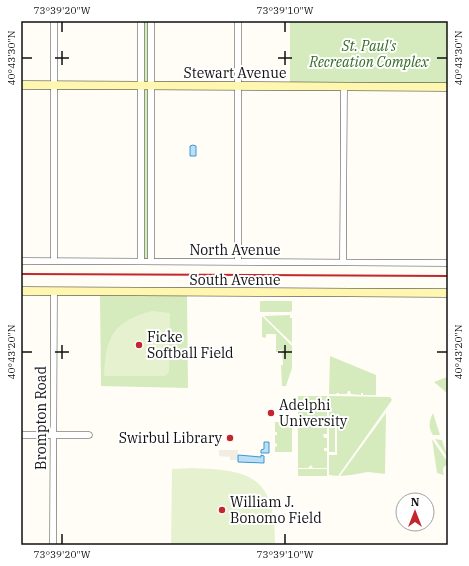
<svg xmlns="http://www.w3.org/2000/svg" width="469" height="566" font-family="'IBM Plex Serif',serif">
  <rect width="100%" height="100%" fill="#fffdf5"/>
  <!-- green -->
  <path fill="#d5ebbd" d="M142 21H150V260H142Z
    M290 21H448V88L290 87Z
    M100 296H187L188 388 101 386Z
    M260 301H292V311L290 312H260Z
    M290 315V318H292V343L264 316Z
    M262 316 292 346V368L286 386H282L281 365H283L282 350H278V352H276V334H266V338L262 337Z
    M330 356 376 375V395H363V393H361V395L351 394 350 391H348L347 394H339V393H337L336 394H329Z
    M447 377V393L434 382Z
    M298 396H327V420H324V423H327V434H323L324 438H327V448H324V451H327V468H313L311 465 308 468H298Z
    M329 396 390 397 392 400 338 476 329 475V455H337V417H329Z
    M386 413 385 474 368 472 351 475 340 476Z
    M433 413 440 435H433C428 428 429 421 433 413Z
    M329 419H335V452H329Z
    M275 422H292V452H275V447L277 446V444L275 443V435H277V432H275Z
    M432 439 448 463V464C443 466 442 470 444 475L437 473Z
    M435 439 442 440 448 458Z
    M298 469H327V476H298Z"/>
  <!-- pitch -->
  <path fill="#e6f2cf" d="M152 311 170 313 169 372 165 376H104C106 337 112 322 152 311Z
    M192 468C254 470 275 478 275 545H171L172 469Z"/>
  <!-- plaza -->
  <path fill="#f1ede2" d="M219 450H238V460H230V457L219 456Z"/>
  <!-- water -->
  <path fill="#b9e0f7" stroke="#3f96cf" d="M193 145 196 146V156H190V146Z
    M264 442H269V453H261V450L264 449Z
    M238 455 261 457V455L264 456V463L238 462Z"/>
  <g fill="none" stroke-linecap="round" stroke-linejoin="round">
    <defs>
      <path id="street" d="M21 261 448 263
        M54 261V21
        M141 261V21
        M151 261V21
        M238 262V21
        M343 262 344 87
        M21 435H89
        M53 545 54 292"/>
      <path id="secondary" d="M21 85 448 87
        M21 291 448 293"/>
    </defs>
    <!-- street casing -->
    <use href="#street" stroke="#444" stroke-width="7"/>
    <!-- secondary casing -->
    <use href="#secondary" stroke="#333" stroke-width="9"/>
    <!-- street -->
    <use href="#street" stroke="#fff" stroke-width="6"/>
    <!-- secondary -->
    <use href="#secondary" stroke="#fff6b0" stroke-width="8"/>
    <!-- rail -->
    <path stroke="#c4262e" stroke-width="2" d="M21 274 448 276"/>
  </g>
  <!-- ticks -->
  <path fill="none" stroke="#111" stroke-width="1.5" d="M62 22V32M285 22V32M62 51V65M285 51V65M22 58H32M55 58H69M278 58H292M437 58H447M62 345V359M285 345V359M22 352H32M55 352H69M278 352H292M437 352H447M62 534V544M285 534V544"/>
  <!-- markers -->
  <g fill="#c4262e" stroke="#fff" stroke-width="1.5">
    <circle cx="139" cy="345" r="4"/>
    <circle cx="271" cy="413" r="4"/>
    <circle cx="230" cy="438" r="4"/>
    <circle cx="222" cy="510" r="4"/>
  </g>
  <g text-anchor="middle" stroke-width="4" stroke-linejoin="round" paint-order="stroke">
    <!-- park labels -->
    <g font-size="14" font-style="italic" fill="#2f6b1f" stroke="#fff">
      <text x="369" y="51">St. Paul's<tspan x="369" dy="16">Recreation Complex</tspan></text>
    </g>
    <!-- street labels -->
    <g font-size="14" fill="#111" stroke="#fff">
      <text x="235" y="78">Stewart Avenue</text>
      <text x="235" y="255">North Avenue</text>
      <text x="235" y="285">South Avenue</text>
      <text transform="translate(41 418) rotate(-90)" y="5">Brompton Road</text>
    </g>
    <!-- poi labels -->
    <g font-size="14" fill="#111" stroke="#fff" text-anchor="start">
      <text x="147" y="342">Ficke<tspan x="147" dy="16">Softball Field</tspan></text>
      <text x="279" y="410">Adelphi<tspan x="279" dy="16">University</tspan></text>
      <text x="222" y="443" text-anchor="end">Swirbul Library</text>
      <text x="230" y="507">William J.<tspan x="230" dy="16">Bonomo Field</tspan></text>
    </g>
  </g>
  <!-- border -->
  <rect width="469" height="566" fill="none" stroke="#ffffff" stroke-width="44"/>
  <!-- north arrow -->
  <g transform="translate(415 512)"><circle r="19" fill="#ffffff" stroke="#a0a0a0"/>
  <path d="M0-3L7 15L0 10L-7 15Z" fill="#c4262e"/>
  <text y="-6" font-size="11" font-weight="bold" text-anchor="middle" fill="#111111">N</text>
  </g>
  <rect x="22" y="22" width="425" height="522" fill="none" stroke="#111" stroke-width="1.5"/>
  <g font-size="10" text-anchor="middle" fill="#111">
    <text x="62" y="14">73°39'20"W</text>
    <text x="285" y="14">73°39'10"W</text>
    <text transform="translate(11 58) rotate(-90)" y="4">40°43'30"N</text>
    <text transform="translate(458 58) rotate(-90)" y="4">40°43'30"N</text>
    <text transform="translate(11 352) rotate(-90)" y="4">40°43'20"N</text>
    <text transform="translate(458 352) rotate(-90)" y="4">40°43'20"N</text>
    <text x="62" y="558">73°39'20"W</text>
    <text x="285" y="558">73°39'10"W</text>
  </g>
</svg>
